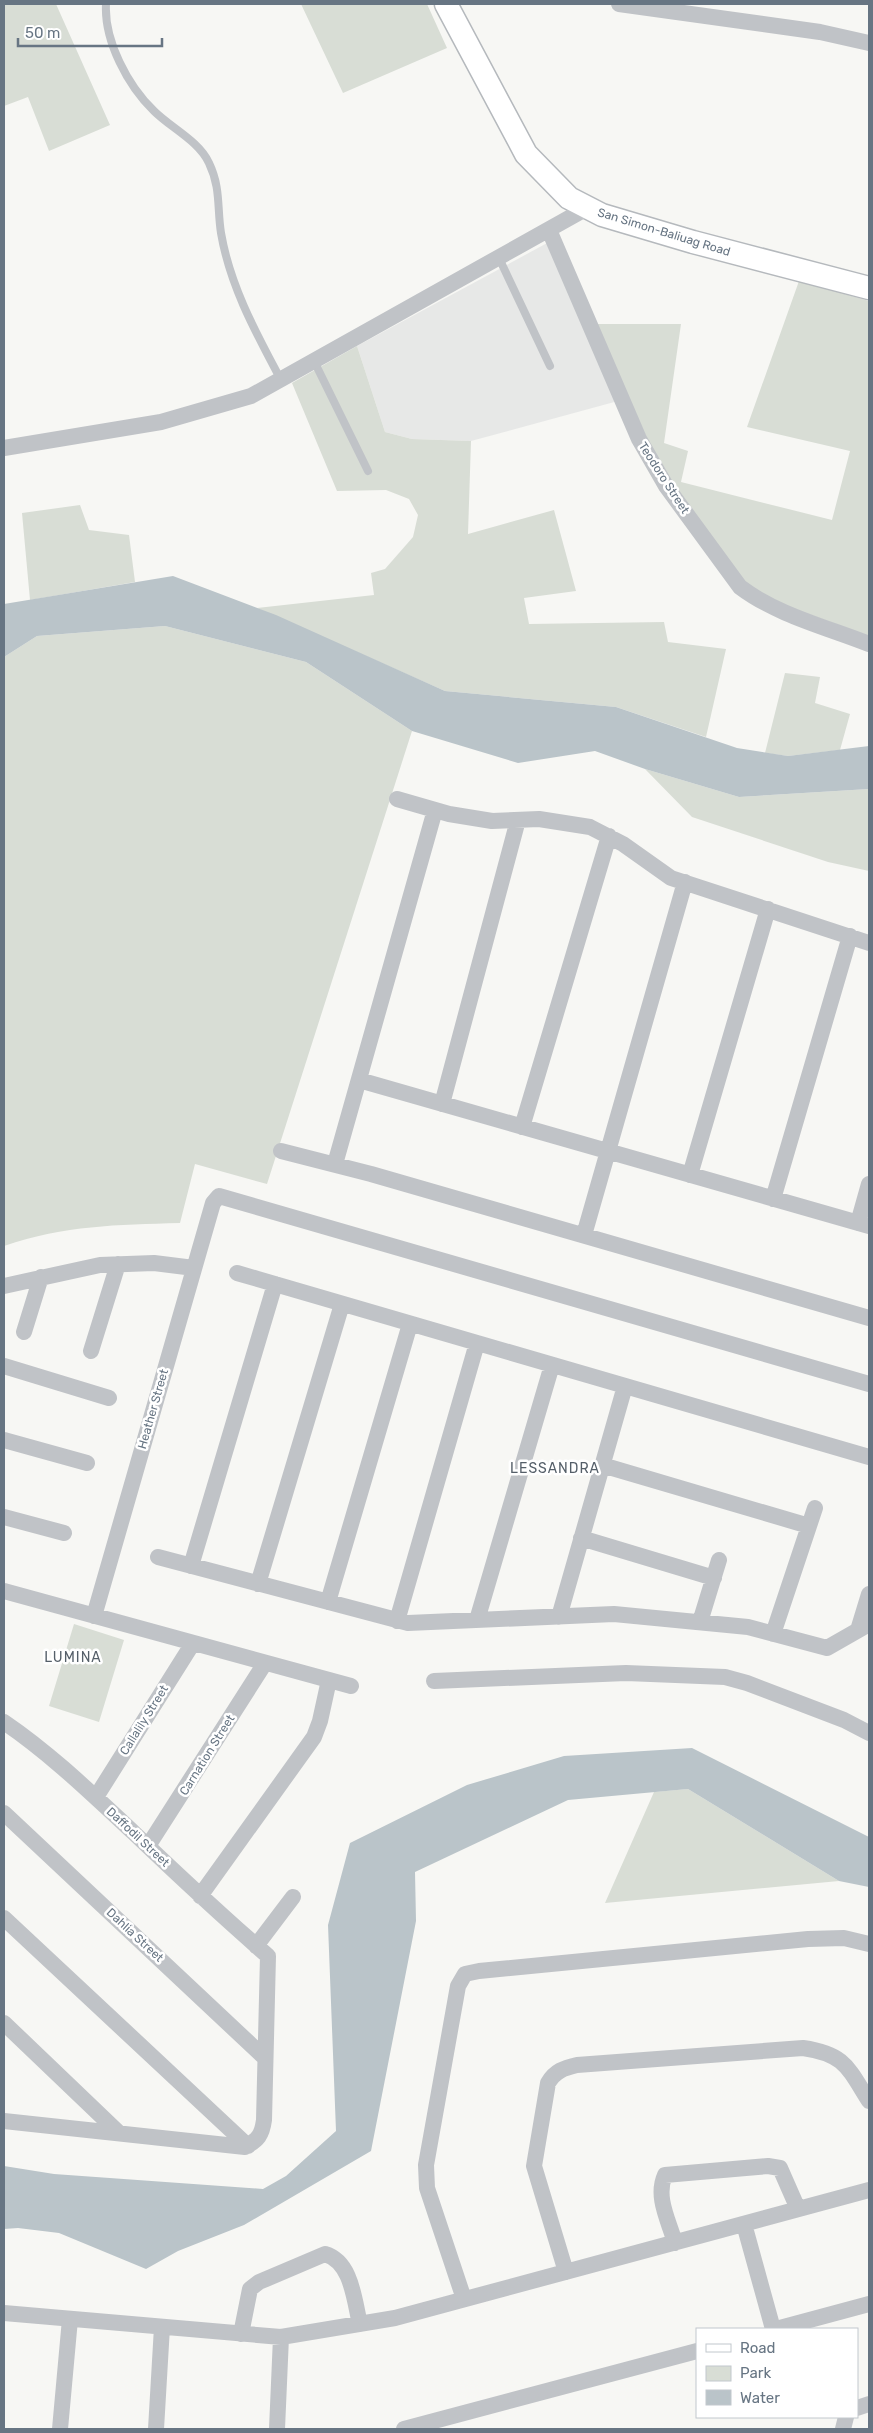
<svg xmlns="http://www.w3.org/2000/svg" width="873" height="2433" font-family="Rubik,sans-serif">
  <rect width="100%" height="100%" fill="#f7f7f4"/>
  <!-- built -->
  <path fill="#e7e8e7" d="M549 242 618 401 471 441 412 439 385 432 357 346Z"/>
  <!-- green -->
  <path fill="#d8ddd5" d="M4 4H56L110 125 49 151 28 97 4 106Z
    M301 4H427L447 48 343 93Z
    M799 281 869 301V636L775 602 746 583 661 469 595 324H681L664 443 688 451 681 482 832 520 850 451 747 427Z
    M357 346 385 432 412 439 471 441 468 534 554 510 576 591 524 598 529 624 664 622 668 642 726 649 706 737 616 707 445 691 257 608 374 595 371 573 385 569 413 537 418 515 409 499 386 490 337 491 292 383Z
    M80 505 89 530 129 535 135 582 30 600 22 513Z
    M165 626 306 662 412 731 267 1184 195 1164 180 1223C116 1225 66 1225 4 1246V657L37 636Z
    M785 673 820 677 815 703 850 714 840 750 788 756 765 753Z
    M645 769 739 797 869 789V871L828 862 692 817Z
    M74 1624 124 1640 99 1722 49 1706Z
    M688 1789 839 1881 605 1903 654 1792Z"/>
  <!-- water -->
  <path fill="#bac4c9" d="M173 576 276 615 445 691 616 707 737 748 788 756 869 746V789L739 797 645 769 595 751 518 763 412 731 306 662 165 626 37 636 4 657V604Z
    M692 1748 869 1837V1887L839 1881 688 1789 568 1800 415 1872 416 1921 371 2151 244 2225 178 2251 146 2269 59 2233 18 2228 4 2229V2166L54 2174 263 2189 286 2176 336 2131 328 1925 350 1843 467 1785 564 1756Z"/>
  <g fill="none" stroke-linecap="round" stroke-linejoin="round">
    <defs>
      <path id="secondary" d="M446 4 526 154 569 198 602 215 693 242 869 288"/>
    </defs>
    <!-- secondary casing -->
    <use href="#secondary" stroke="#b5b9bd" stroke-width="25"/>
    <!-- service -->
    <path stroke="#c0c3c7" stroke-width="8" d="M106 4C104 41 128 86 154 111 171 128 199 141 209 163 221 188 217 208 221 233 230 286 256 333 281 380
      M499 258 550 366
      M314 361 368 471"/>
    <!-- minor -->
    <path stroke="#c0c3c7" stroke-width="16" d="M619 4 820 32 869 43
      M549 230 639 439 666 486 740 587C777 615 826 627 869 644
      M4 448 161 422 251 396 587 208
      M397 799 449 814 492 821 539 819 590 827 623 844 671 878 869 943
      M359 1080 869 1226
      M442 1104 518 820
      M522 1127 609 836
      M281 1151 371 1174 869 1318
      M335 1164 435 810
      M690 1175 768 909
      M773 1199 850 936
      M858 1223 869 1184
      M584 1235 685 882
      M237 1273 869 1457
      M4 1286 100 1265 154 1263 194 1268
      M24 1332 41 1277
      M91 1351 118 1264
      M4 1366 109 1398
      M4 1440 87 1463
      M602 1465 809 1526
      M4 1517 64 1533
      M581 1538 714 1578
      M158 1557 408 1623 614 1614 748 1627 827 1648 869 1624
      M191 1566 275 1284
      M258 1584 342 1304
      M4 1591 351 1686
      M328 1602 410 1324
      M94 1616 213 1203 219 1196 869 1384
      M559 1617 625 1386
      M477 1620 552 1365
      M397 1621 477 1343
      M700 1622 719 1560
      M858 1630 869 1594
      M773 1634 815 1508
      M434 1681 626 1673 725 1677 747 1683 844 1720 869 1733
      M4 1722C51 1754 92 1794 134 1833 178 1875 222 1916 268 1956L264 2120C262 2135 258 2140 245 2147L4 2121
      M96 1797 193 1643
      M4 1813 265 2058
      M148 1846 265 1663
      M200 1896 314 1737 320 1721 329 1680
      M4 1918 248 2146
      M256 1946 293 1897
      M4 2023 119 2133
      M744 2224 773 2329
      M675 2243C669 2221 655 2197 665 2175L768 2166 780 2168 798 2209
      M566 2272 534 2166 548 2083C555 2071 564 2068 577 2065L803 2048C845 2054 848 2068 869 2101
      M464 2299 427 2188 426 2165 458 1986 465 1974 479 1971 808 1939 844 1938 869 1944
      M4 2313 281 2337 395 2318 869 2190
      M776 2329 869 2304
      M241 2334 250 2289 259 2282 325 2254C352 2262 354 2300 360 2324
      M857 2408 869 2404
      M60 2429 70 2319
      M156 2429 162 2327
      M277 2429 281 2337
      M404 2429 697 2351
      M843 2429 846 2417"/>
    <!-- secondary -->
    <use href="#secondary" stroke="#fff" stroke-width="22"/>
  </g>
  <g text-anchor="middle" stroke-width="5" stroke-linejoin="round" paint-order="stroke">
    <!-- street labels -->
    <g font-size="12" fill="#677583" stroke="#fff">
      <text transform="translate(664 232) rotate(17)" y="4">San Simon-Baliuag Road</text>
      <text transform="translate(664 478) rotate(57)" y="4">Teodoro Street</text>
      <text transform="translate(153 1409) rotate(-74)" y="4">Heather Street</text>
      <text transform="translate(144 1720) rotate(-58)" y="4">Callalily Street</text>
      <text transform="translate(207 1755) rotate(-58)" y="4">Carnation Street</text>
      <text transform="translate(138 1837) rotate(43)" y="4">Daffodil Street</text>
      <text transform="translate(135 1935) rotate(43)" y="4">Dahlia Street</text>
    </g>
    <!-- neighbourhood labels -->
    <g font-size="14" letter-spacing="1" fill="#555f69" stroke="#fff">
      <text x="555" y="1473">LESSANDRA</text>
      <text x="73" y="1662">LUMINA</text>
    </g>
  </g>
  <!-- border -->
  <rect width="873" height="2433" fill="none" stroke="#677583" stroke-width="10"/>
  <!-- legend -->
  <rect x="696" y="2328" width="162" height="90" fill="#ffffff" stroke="#c2c8cd"/>
  <rect x="706" y="2344" width="25" height="8" fill="#ffffff" stroke="#c2c8cd"/>
  <text x="740" y="2353" font-size="15" fill="#677583">Road</text>
  <rect x="706" y="2366" width="25" height="15" fill="#d8ddd5" stroke="#c2c8cd"/>
  <text x="740" y="2378" font-size="15" fill="#677583">Park</text>
  <rect x="706" y="2390" width="25" height="15" fill="#bac4c9" stroke="#c2c8cd"/>
  <text x="740" y="2403" font-size="15" fill="#677583">Water</text>
  <!-- scale -->
  <path d="M18 38v8h144v-8" fill="none" stroke="#677583" stroke-width="2.5"/>
  <text x="25" y="38" font-size="15" fill="#677583" stroke="#ffffff" stroke-width="4" paint-order="stroke">50 m</text>
</svg>
